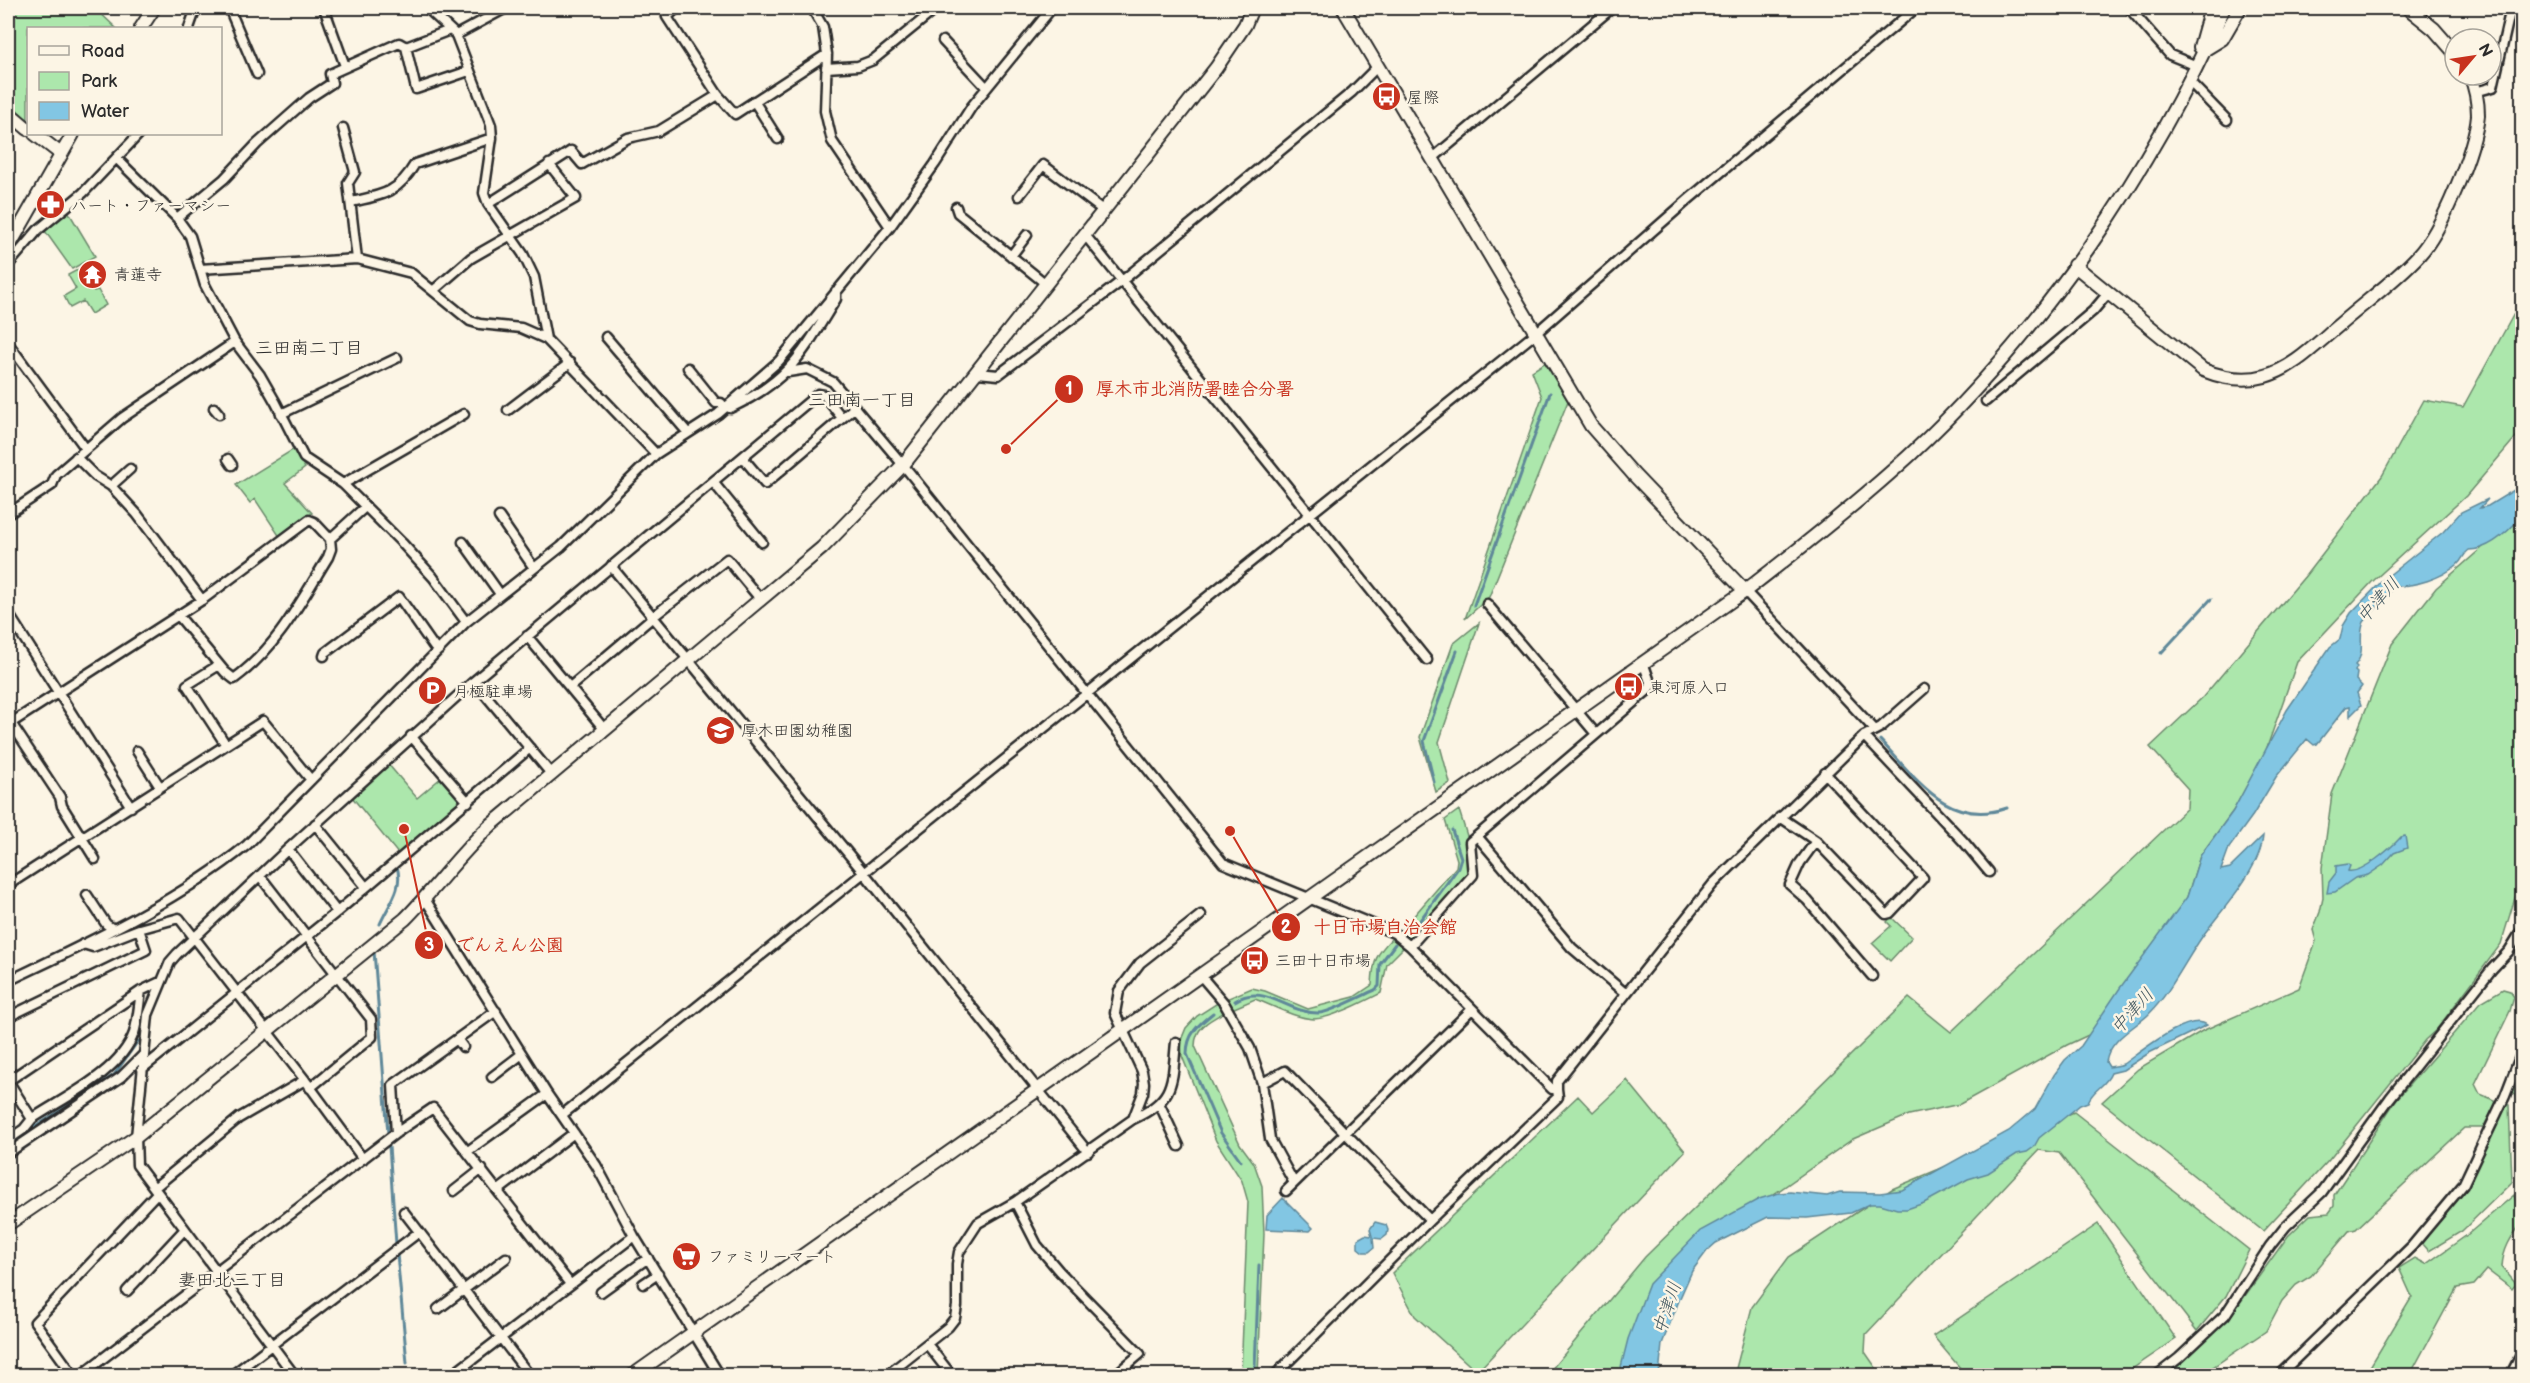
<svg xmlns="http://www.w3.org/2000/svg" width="2530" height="1383" font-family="'Balsamiq Sans','Klee One',sans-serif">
  <rect width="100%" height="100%" fill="#fcf5e5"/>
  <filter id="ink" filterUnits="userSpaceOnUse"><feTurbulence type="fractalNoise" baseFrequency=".0167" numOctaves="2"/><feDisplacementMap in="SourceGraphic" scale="12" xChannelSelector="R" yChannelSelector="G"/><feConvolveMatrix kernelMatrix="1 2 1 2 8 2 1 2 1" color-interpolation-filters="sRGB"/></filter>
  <g filter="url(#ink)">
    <!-- green -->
    <path fill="#ace7ac" stroke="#6c896c" stroke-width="1.5" d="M8 8H95L116 28H28V121L8 104Z
      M68 211 95 256 72 269 45 231Z
      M83 267 85 271 78 275 83 283 88 281 94 291 98 290 106 305 91 314 83 301 70 308 64 296 76 289 68 275Z
      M2522 299V430L2466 496 2372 582 2297 662 2265 753 2233 811 2200 856 2187 897 2136 1013 2067 1045 1960 1104 1909 1115 1853 1139 1672 1265 1631 1375 1546 1376 1645 1257 1909 998 1951 1032 2187 808 2188 789 2150 747 2203 697 2306 575 2382 476 2424 400 2463 407Z
      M1546 362 1568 401 1489 597 1465 619 1542 397 1532 371Z
      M294 449 305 468 285 483 312 513 280 537 255 499 250 503 236 485Z
      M2522 513V875L2501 944 2437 1029 2425 1040 2329 1160 2263 1231 2102 1102 2138 1069 2202 1031 2299 988 2316 941 2313 930 2320 912 2323 898 2322 868 2332 794 2392 644 2436 588Z
      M1479 623 1439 742 1450 783 1436 792 1420 737 1453 644Z
      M388 764 417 798 442 777 462 799V802L399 855 352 797Z
      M1459 810 1468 839V873L1410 943 1399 933 1456 867 1457 860 1445 820Z
      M1891 917 1912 937 1890 961 1872 943 1891 926 1887 922Z
      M1393 937 1405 946 1387 964 1381 993C1365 1001 1331 1019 1314 1019 1294 1018 1274 1006 1255 999L1232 1009 1226 999 1252 988 1265 991 1308 1009 1354 997 1372 985C1373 961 1376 954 1393 937Z
      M2503 989 2510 991 2514 997 2510 1011 2475 1084 2480 1094 2497 1101 2483 1128H2464L2356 1229 2349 1231 2311 1276 2296 1285 2282 1301 2266 1331 2201 1375H2169L2232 1314 2288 1236 2310 1215 2329 1213 2334 1206V1195L2396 1100 2481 1002Z
      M1219 1002 1225 1012C1210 1020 1195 1027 1195 1046L1240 1144 1254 1163 1262 1186 1264 1234 1258 1375H1241L1248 1202 1242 1181 1216 1141 1182 1056 1181 1040 1186 1028 1197 1016Z
      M2522 1065V1186L2519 1170 2517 1105 2515 1095 2511 1093Z
      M1627 1080 1685 1151 1477 1372 1415 1316 1392 1273 1578 1096 1593 1112Z
      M2506 1104 2509 1105 2512 1182 2462 1231 2429 1251 2422 1243 2466 1185Z
      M2074 1112 2249 1250 2226 1296 2197 1331 2059 1153 2039 1150 1866 1334 1865 1352 1881 1375 1734 1376 1752 1307 1789 1257 1892 1189Z
      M2514 1195 2522 1223C2511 1237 2503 1249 2502 1267L2516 1284 2512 1289 2487 1270 2474 1285 2457 1288 2410 1375H2365L2412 1297 2399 1268 2415 1258 2426 1264 2467 1235Z
      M2098 1224 2176 1339 2123 1375H1966L1933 1336Z"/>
    <!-- water -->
    <path fill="#82c6e3" stroke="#5f8899" stroke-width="1.5" d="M2522 485V516C2509 531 2490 550 2469 550 2463 554 2463 560 2457 565 2440 579 2416 586 2395 586L2364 622C2357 637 2367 652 2355 665L2357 667 2355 671 2357 673 2356 680 2362 686 2357 693 2361 705 2350 716V706L2346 707 2317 744 2314 745 2307 739 2276 777 2253 815 2229 848 2221 870 2230 868 2263 836C2260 870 2222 909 2202 937 2184 963 2171 992 2148 1015 2133 1029 2110 1039 2106 1062L2109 1067C2113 1066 2119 1066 2123 1064 2138 1054 2189 1011 2207 1025L2149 1053 2123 1070 2111 1073C2106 1086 2093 1089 2088 1102L2080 1105 2064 1118 2039 1138 2034 1147 2027 1152 2017 1154 1988 1173 1968 1179 1924 1203 1907 1209H1897L1880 1204H1870L1851 1213 1807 1218 1768 1217 1716 1243 1707 1251 1692 1271 1680 1298 1662 1344 1659 1375H1619L1628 1339 1649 1284 1700 1231 1759 1199 1779 1193 1790 1192 1827 1196 1840 1192 1880 1193 1902 1190 2009 1131 2035 1109 2054 1075 2065 1060 2081 1046 2120 988 2187 897 2200 856 2233 811 2287 710 2330 647 2340 639 2343 626 2351 613 2383 580 2443 532 2461 512 2488 499 2480 508 2488 506Z
      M2405 836 2407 848 2394 853 2383 865 2368 875 2355 878 2335 892 2327 893 2329 882 2336 873V866L2348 864 2350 866 2348 871C2362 874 2391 848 2401 837Z
      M1283 1198 1313 1228 1310 1231 1266 1229 1267 1215Z
      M1375 1222 1386 1225 1388 1230 1387 1235 1382 1239 1373 1238 1374 1248 1369 1252H1363L1358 1248V1239L1365 1235 1372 1236 1370 1229Z"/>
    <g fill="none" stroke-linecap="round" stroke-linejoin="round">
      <!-- stream -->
      <path stroke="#5f8899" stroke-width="3" d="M1474 605 1550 393
        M2161 653 2211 599
        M1880 740C1917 779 1947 828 2007 808
        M1434 782 1424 741 1457 651
        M380 924C388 905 404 888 397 867
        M1413 930 1458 868 1461 858 1452 830
        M374 951 388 1134
        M1235 1001C1264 982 1288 1014 1319 1013 1330 1013 1363 995 1375 990L1379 986 1380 964 1395 944
        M1213 1013C1198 1025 1187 1034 1187 1054L1221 1133 1241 1161
        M20 1137 114 1075 138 1041
        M389 1146 396 1244
        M397 1254 407 1363
        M1255 1367 1259 1265"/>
      <defs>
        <path id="street" d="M229 8 257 74
          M324 8 345 66
          M427 8 456 35 491 125 492 138 484 193 488 204 523 254 534 277 546 339 656 454
          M677 8 667 17 718 95 735 114 827 54
          M812 8 823 27 827 54 825 111 832 141 890 227
          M2129 8 2170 55 2197 66
          M189 28 196 8
          M456 35 506 8
          M943 41 986 87
          M406 47 416 89 469 71
          M826 68 858 66 873 60 937 8
          M2188 80 2227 120
          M2475 92 2493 87 2511 8
          M754 101 778 139
          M343 128 355 172 348 183 357 259
          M116 158 177 218 190 236 205 285 235 342 260 375 276 403 304 458 343 484 402 543 433 577 466 622
          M1433 158 1612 8
          M1019 196 1043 165 1104 211
          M351 202C383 195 397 194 415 164L492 138
          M488 204 571 151 582 164 628 138 659 131 718 95
          M956 207 958 213 1046 284
          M177 218 224 179 257 144 309 98 332 83 330 74 399 43 406 47 450 30
          M1085 235 1427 660
          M1011 256 1027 235
          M8 265 38 230 83 193 139 134
          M200 269 357 259 411 273 470 321 480 324 521 328 546 339
          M434 290 471 258 576 198 549 164
          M606 337 688 433
          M8 343 86 449
          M688 368 716 403H721L725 408
          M788 372 807 369 833 382 909 472 1223 863 1394 933 1410 946 1552 1089H1557V1081L1713 884 1864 736 1881 727 1924 689
          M978 373 998 375 1123 280 1352 92 1378 66
          M1986 401 2093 311 2109 292
          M214 408 219 414
          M730 408C790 381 803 352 836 299V291
          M508 410 570 363
          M281 414 397 358
          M76 457 95 476 111 486 137 514 202 600
          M743 458 765 484 855 407
          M228 459 232 465
          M713 482 762 542
          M343 484 464 414
          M111 486 130 469
          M8 514 52 485 56 475 122 418 235 342
          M499 517 534 568
          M463 542 500 594
          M611 566 865 874 1088 1152
          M1745 591 1875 730
          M1487 604 1596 734
          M8 613 131 807
          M178 615 225 672 234 679C277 648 301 601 328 557L331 549 330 539 365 507
          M527 636 605 730
          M324 656 325 653 399 597 434 647 439 650
          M219 665 187 685 226 745
          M474 681 552 775
          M570 687 654 616 727 559 761 600
          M11 723 60 797 62 806 95 859
          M8 725 202 600 309 520 314 522 330 539
          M411 736 468 802
          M1864 736 1964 842 1989 872
          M137 751 160 787
          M1780 817 1816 841 1886 914 1890 913 1923 878 1825 773
          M315 824 366 887
          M1477 836 1572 948 1625 993
          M1816 841 1800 863 1790 885 1807 900 1872 976
          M288 849 337 912
          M260 876 371 1019 372 1037 310 1088
          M8 885 263 721 311 780
          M87 895 106 924 113 929
          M425 899 547 1094 596 1165 634 1236 720 1376
          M83 944 93 947 139 929 179 918 305 1080 363 1159
          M1410 946 1473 875 1470 842 1647 691 1651 685 1643 662
          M1201 976 1224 1003 1250 1048 1262 1083 1270 1139 1294 1183
          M8 981C91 941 175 903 247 845L466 622 561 547 656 454 718 414 779 361 890 227 935 164 972 106 1052 8
          M8 1017 146 950 139 929
          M457 1039 463 1047
          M142 1069 337 912 530 748
          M492 1077 522 1054
          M8 1081 141 991 162 981
          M8 1081 32 1119
          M1262 1083 1285 1071 1430 1220
          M1159 1103 1179 1146
          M562 1115 1536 333 1689 199 1916 8
          M1133 1119C1175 1100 1172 1083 1176 1042
          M396 1133 393 1085 496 1011
          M8 1140 24 1129 32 1119C65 1097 120 1072 134 1033 138 1020 139 1004 141 991
          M468 1151 547 1094
          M8 1153 121 1077 144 1054
          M154 1188 239 1118 305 1080
          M499 1190 574 1133
          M454 1191 482 1169
          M1286 1191 1471 1010
          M1015 1202 1037 1245 1059 1271 1140 1354 1114 1376
          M404 1212 530 1376
          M643 1284 658 1274
          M127 1291 185 1229
          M601 1292 648 1258
          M438 1309 506 1258
          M927 1344 952 1376
          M74 1376 35 1322 157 1193
          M80 1376 396 1133 433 1108 570 1284
          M231 1376 419 1232
          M295 1376 137 1165 136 1137 148 1015 170 962 177 954 288 849 474 681 818 394 824 395 842 418
          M451 1376 634 1236
          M886 1376 948 1327 955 1318 957 1306V1264L959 1252 978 1223 1015 1202 1133 1119 1143 1093 1144 1083 1142 1071 1115 1013 1119 991 1140 963 1201 915
          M1274 1376 1430 1220 1558 1097 1557 1089
          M2156 1376 2179 1358 2225 1315 2270 1246 2286 1226 2322 1192 2390 1098 2492 969 2509 951 2522 930
          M2278 1376 2412 1246 2463 1185 2505 1096 2522 1052
          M2510 1376 2522 1353"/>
        <path id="secondary" d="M1343 8 1591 426 1634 475 1745 591
          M2408 8 2434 29 2455 53
          M141 28 154 8
          M2200 47 2211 8
          M2204 50 2222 39 2240 8
          M8 112 28 129
          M35 134 61 154
          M8 248 73 134
          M2074 265 2203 370C2223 378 2244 382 2265 376 2294 368 2316 344 2339 325 2365 302 2395 281 2418 256 2442 231 2475 149 2478 115 2478 102 2475 87 2470 75
          M8 1224 136 1137 405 919C435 889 459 854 491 825L822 548 903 465 1216 68 1245 25 1252 8
          M632 1376 1745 591C1802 547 1858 503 1910 455 2041 333 2152 171 2224 8"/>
      </defs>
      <!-- street casing -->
      <use href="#street" stroke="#2b2b2b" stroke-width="13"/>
      <!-- secondary casing -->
      <use href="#secondary" stroke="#2b2b2b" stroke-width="16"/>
      <!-- street -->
      <use href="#street" stroke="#fcf5e5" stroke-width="8"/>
      <!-- secondary -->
      <use href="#secondary" stroke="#fcf5e5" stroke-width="12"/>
    </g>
  </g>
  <!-- icons -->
  <defs>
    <symbol id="bus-disc" viewBox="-11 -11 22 22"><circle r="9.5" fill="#c8321e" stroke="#fcf5e5"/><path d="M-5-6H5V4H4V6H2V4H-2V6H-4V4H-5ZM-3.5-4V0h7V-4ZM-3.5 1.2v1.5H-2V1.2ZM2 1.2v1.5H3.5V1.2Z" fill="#fff"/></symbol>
    <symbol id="pharmacy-disc" viewBox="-11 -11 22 22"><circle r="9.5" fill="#c8321e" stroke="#fcf5e5"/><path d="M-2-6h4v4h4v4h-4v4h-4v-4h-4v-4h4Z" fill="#fff"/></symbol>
    <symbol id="temple-disc" viewBox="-11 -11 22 22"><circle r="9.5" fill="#c8321e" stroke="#fcf5e5"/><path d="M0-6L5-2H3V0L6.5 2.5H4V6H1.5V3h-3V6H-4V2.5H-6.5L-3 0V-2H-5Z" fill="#fff"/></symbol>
    <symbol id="parking-disc" viewBox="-11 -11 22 22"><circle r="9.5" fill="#c8321e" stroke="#fcf5e5"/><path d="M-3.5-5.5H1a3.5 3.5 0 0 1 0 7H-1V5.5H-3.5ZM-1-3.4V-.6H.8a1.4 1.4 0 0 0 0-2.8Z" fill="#fff"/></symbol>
    <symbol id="school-disc" viewBox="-11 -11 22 22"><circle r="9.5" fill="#c8321e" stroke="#fcf5e5"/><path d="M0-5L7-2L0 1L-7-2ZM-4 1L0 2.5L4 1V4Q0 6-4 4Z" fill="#fff"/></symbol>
    <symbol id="supermarket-disc" viewBox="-11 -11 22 22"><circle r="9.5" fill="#c8321e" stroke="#fcf5e5"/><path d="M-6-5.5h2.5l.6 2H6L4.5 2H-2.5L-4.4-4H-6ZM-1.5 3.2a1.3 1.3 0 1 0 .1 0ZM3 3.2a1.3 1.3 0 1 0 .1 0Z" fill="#fff"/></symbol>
  </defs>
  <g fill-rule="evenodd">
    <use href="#bus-disc" x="1370" y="80" width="33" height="33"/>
    <use href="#pharmacy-disc" x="34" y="188" width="33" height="33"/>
    <use href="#temple-disc" x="76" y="258" width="33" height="33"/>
    <use href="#bus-disc" x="1612" y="670" width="33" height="33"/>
    <use href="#parking-disc" x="416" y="674" width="33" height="33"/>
    <use href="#school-disc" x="704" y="714" width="33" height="33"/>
    <use href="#bus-disc" x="1238" y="944" width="33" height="33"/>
    <use href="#supermarket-disc" x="670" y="1240" width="33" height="33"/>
  </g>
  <g text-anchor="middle" stroke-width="5" stroke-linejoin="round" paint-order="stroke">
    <!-- poi labels -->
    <g font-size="16" fill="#2b2b2b" stroke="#fcf5e5" text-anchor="start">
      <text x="1407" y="103">屋際</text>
      <text x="71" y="211">ハート・ファーマシー</text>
      <text x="114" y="280">青蓮寺</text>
      <text x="1649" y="693">東河原入口</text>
      <text x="453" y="697">月極駐車場</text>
      <text x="741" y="736">厚木田園幼稚園</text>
      <text x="1275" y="966">三田十日市場</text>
      <text x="708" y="1262">ファミリーマート</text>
    </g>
    <!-- neighbourhood labels -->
    <g font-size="18" fill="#2b2b2b" stroke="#fcf5e5">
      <text x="309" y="354">三田南二丁目</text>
      <text x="862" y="406">三田南一丁目</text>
      <text x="232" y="1286">妻田北三丁目</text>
    </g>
    <!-- water labels -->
    <g font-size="18" font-style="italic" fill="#455a62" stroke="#fcf5e5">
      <text transform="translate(2378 600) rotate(-48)" y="6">中津川</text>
      <text transform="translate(2132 1011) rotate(-48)" y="6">中津川</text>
      <text transform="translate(1667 1308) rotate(-72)" y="6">中津川</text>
    </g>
  </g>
  <!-- callouts -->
  <path fill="none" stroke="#c8321e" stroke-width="2" d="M1006 449L1069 389M1230 831L1286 927M404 829L429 945"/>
  <g fill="#c8321e" stroke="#fcf5e5" stroke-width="2">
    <circle cx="1006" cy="449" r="6"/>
    <circle cx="1230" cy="831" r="6"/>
    <circle cx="404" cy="829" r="6"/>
    <circle cx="1069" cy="389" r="15"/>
    <circle cx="1286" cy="927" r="15"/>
    <circle cx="429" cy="945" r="15"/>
  </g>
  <g font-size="18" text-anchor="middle" font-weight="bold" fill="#fff">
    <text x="1069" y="395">1</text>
    <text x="1286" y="933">2</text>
    <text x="429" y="951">3</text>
  </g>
  <g font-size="18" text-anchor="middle" font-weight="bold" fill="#c8321e" stroke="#fcf5e5" stroke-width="5" stroke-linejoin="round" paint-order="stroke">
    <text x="1195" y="395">厚木市北消防署睦合分署</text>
    <text x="1385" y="933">十日市場自治会館</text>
    <text x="510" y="951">でんえん公園</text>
  </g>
  <!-- margin -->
  <rect width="2530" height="1383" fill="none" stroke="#fcf5e5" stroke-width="30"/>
  <rect x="15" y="15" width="2500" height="1353" fill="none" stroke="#2b2b2b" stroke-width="2" filter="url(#ink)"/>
  <!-- legend -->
  <rect x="27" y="27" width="195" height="108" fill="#fcf5e5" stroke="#a8a49b" stroke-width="1.5"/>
  <rect x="39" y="46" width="30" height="9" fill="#fcf5e5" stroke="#a8a49b" stroke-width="1.5"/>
  <text x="81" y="57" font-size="18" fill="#2b2b2b">Road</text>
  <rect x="39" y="72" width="30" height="18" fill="#ace7ac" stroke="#a8a49b" stroke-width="1.5"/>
  <text x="81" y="87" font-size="18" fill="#2b2b2b">Park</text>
  <rect x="39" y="102" width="30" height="18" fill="#82c6e3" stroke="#a8a49b" stroke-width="1.5"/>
  <text x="81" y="117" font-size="18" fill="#2b2b2b">Water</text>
  <!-- north arrow -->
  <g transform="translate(2473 57) rotate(61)"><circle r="28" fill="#fcf5e5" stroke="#a8a49b" stroke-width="1.5"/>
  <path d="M0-4.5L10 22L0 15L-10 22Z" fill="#c8321e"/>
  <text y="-9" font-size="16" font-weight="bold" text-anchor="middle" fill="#2b2b2b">N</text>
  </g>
</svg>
